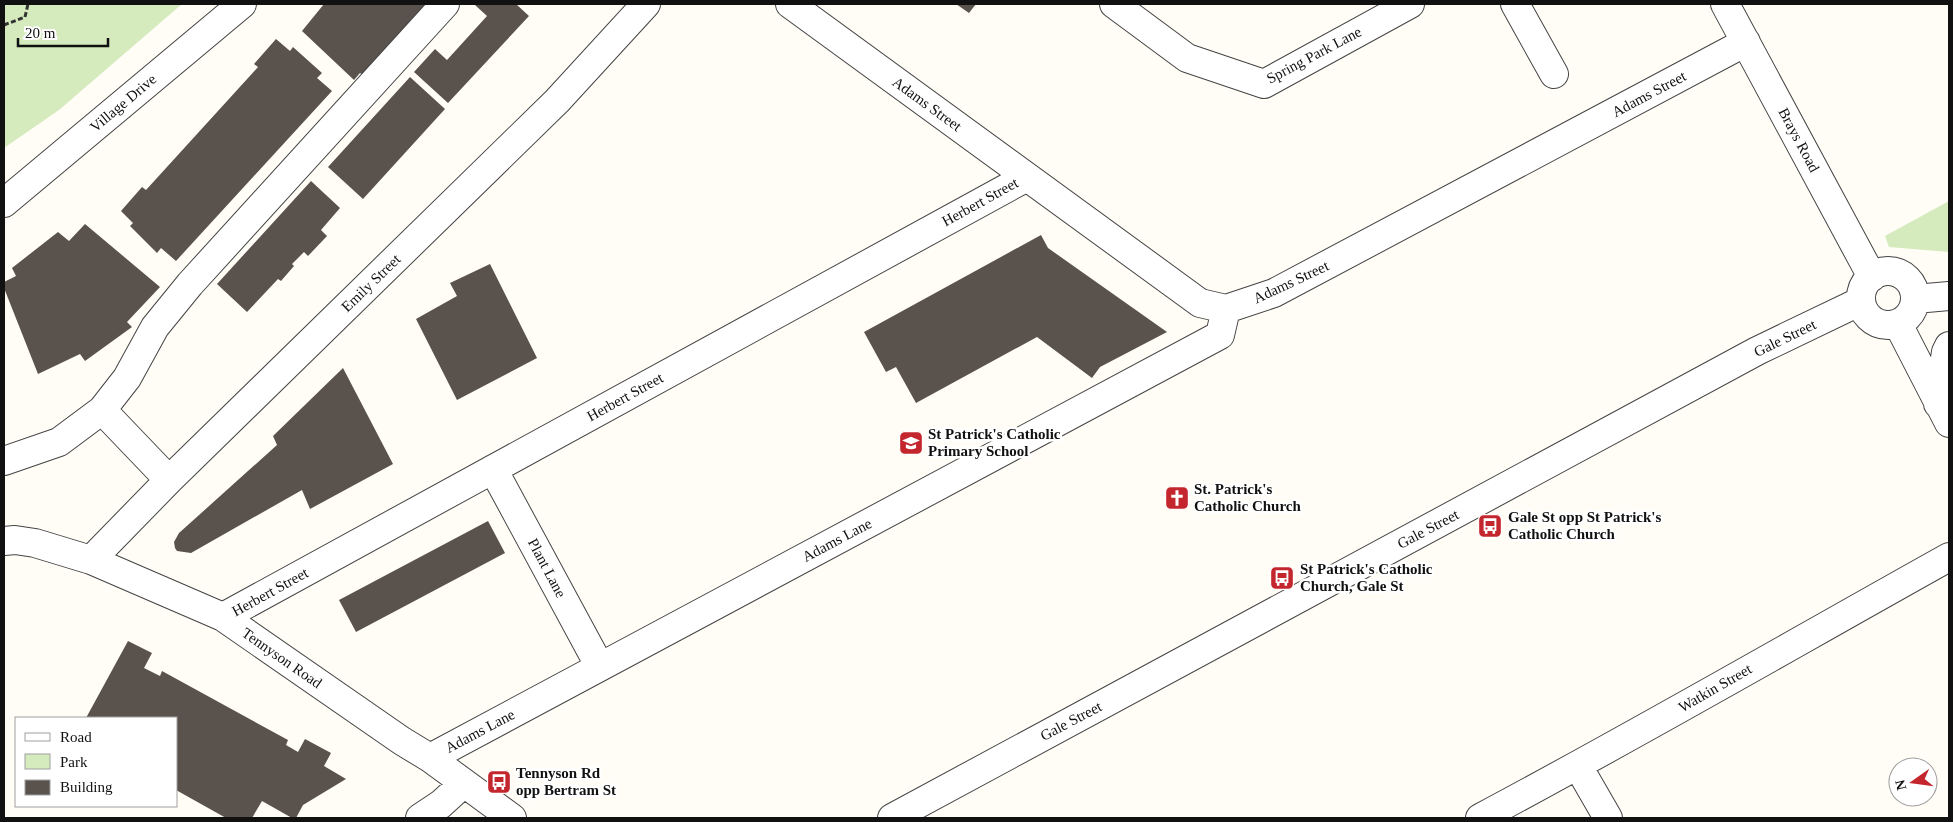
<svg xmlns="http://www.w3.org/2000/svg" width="1953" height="822" font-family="'Times New Roman',serif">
  <rect width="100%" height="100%" fill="#fffdf5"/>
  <!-- green -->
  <path fill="#d5ebbd" d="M4 4H182L59 110 4 148Z
    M1949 201V252L1889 247 1885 236Z"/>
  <!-- building -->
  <path fill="#5a524d" d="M324 4H428L363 75 360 73 354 80 302 31Z
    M477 4H516L529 16 448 103 414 72 435 49 447 60 487 16 475 5Z
    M956 4H976L969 13Z
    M276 39 290 51 293 47 322 73 317 78 332 91 176 261 161 248 157 253 130 226 133 223 121 211 142 187 146 190 258 67 254 64Z
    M410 77 445 109 363 199 328 167Z
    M311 181 340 208 321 230 327 236 308 256 304 252 292 264 294 266 281 281 278 279 247 312 217 284Z
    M85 224 160 287 127 322 132 327 85 361 80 354 38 374 4 288V282L16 276 12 268 58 232 69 241Z
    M1041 235 1048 248 1167 332 1100 367 1092 378 1037 337 916 403 896 367 886 372 864 332Z
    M490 264 537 358 457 400 416 319 457 296 450 283Z
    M343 368 393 464 310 509 302 490 191 553 177 551 175 548 174 542 179 533 277 445 273 436Z
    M488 521 505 553 356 632 339 600Z
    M128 641 152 653 144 668 160 676 162 671 288 740 286 745 298 752 305 739 331 753 324 766 346 779 303 805 296 818H292L262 801 252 818H226L176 790V718H86Z"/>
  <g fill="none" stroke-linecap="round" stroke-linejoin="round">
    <defs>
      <path id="minor" d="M790 4 1200 303 1226 309 1274 293 1746 42
        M1114 4 1187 58 1264 84 1410 4
        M1515 4 1554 74
        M1725 4 1872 277
        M4 203 242 4
        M1861 298a27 27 0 1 1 54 0a27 27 0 1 1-54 0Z
        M1915 299 1949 296
        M1898 324 1949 423
        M1938 404 1946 352 1949 346
        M102 410 169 480
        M4 461 59 442 102 410 127 378 155 327 190 284 445 4
        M493 469 600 667
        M4 541 15 540 35 543 91 560 223 617 402 741 430 758 512 818
        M91 560 169 480 557 101 646 4
        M223 617 1027 177
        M430 758 1220 335 1226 309
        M1578 766 1608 818
        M420 818 441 804 464 783
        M892 818 1757 351 1861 301
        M1480 818C1638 734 1793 644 1949 557"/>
    </defs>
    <!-- minor casing -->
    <use href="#minor" stroke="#444" stroke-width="30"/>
    <!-- path -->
    <path stroke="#333" stroke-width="3" stroke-dasharray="5 2.5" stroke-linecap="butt" d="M4 25 25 17 28 4"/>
    <!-- minor -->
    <use href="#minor" stroke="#fff" stroke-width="28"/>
  </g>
  <!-- icons -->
  <defs>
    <symbol id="school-square" viewBox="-11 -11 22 22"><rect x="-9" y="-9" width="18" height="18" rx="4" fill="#c4262e" stroke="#fff"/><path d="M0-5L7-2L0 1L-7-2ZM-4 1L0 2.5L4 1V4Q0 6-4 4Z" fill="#fff"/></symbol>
    <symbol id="church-square" viewBox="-11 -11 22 22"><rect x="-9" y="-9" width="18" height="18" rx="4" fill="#c4262e" stroke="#fff"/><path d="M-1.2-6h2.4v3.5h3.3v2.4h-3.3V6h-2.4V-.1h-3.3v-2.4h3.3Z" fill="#fff"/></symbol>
    <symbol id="bus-square" viewBox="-11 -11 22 22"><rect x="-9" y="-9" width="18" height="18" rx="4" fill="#c4262e" stroke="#fff"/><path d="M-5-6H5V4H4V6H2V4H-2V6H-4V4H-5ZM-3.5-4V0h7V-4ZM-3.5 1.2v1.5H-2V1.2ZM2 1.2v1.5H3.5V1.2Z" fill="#fff"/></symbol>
  </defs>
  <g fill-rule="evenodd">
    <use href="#school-square" x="897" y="429" width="28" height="28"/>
    <use href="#church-square" x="1163" y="484" width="28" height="28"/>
    <use href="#bus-square" x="1476" y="512" width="28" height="28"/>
    <use href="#bus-square" x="1268" y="564" width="28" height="28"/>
    <use href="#bus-square" x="485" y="768" width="28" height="28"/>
  </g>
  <g text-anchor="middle" stroke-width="5" stroke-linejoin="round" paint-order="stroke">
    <!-- street labels -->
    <g font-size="15" fill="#111" stroke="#fff">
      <text transform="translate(1314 55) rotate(-28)" y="5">Spring Park Lane</text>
      <text transform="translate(1649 94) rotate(-28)" y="5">Adams Street</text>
      <text transform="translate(123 103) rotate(-40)" y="5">Village Drive</text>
      <text transform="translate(927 104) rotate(36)" y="5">Adams Street</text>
      <text transform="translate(1799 140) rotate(62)" y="5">Brays Road</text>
      <text transform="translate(980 202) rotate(-29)" y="5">Herbert Street</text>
      <text transform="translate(1291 282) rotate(-25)" y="5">Adams Street</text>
      <text transform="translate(371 283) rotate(-44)" y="5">Emily Street</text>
      <text transform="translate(1785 338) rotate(-26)" y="5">Gale Street</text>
      <text transform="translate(625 397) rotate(-29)" y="5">Herbert Street</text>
      <text transform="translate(1428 529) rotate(-28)" y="5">Gale Street</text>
      <text transform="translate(837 540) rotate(-28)" y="5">Adams Lane</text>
      <text transform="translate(547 568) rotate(62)" y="5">Plant Lane</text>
      <text transform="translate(270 592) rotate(-29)" y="5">Herbert Street</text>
      <text transform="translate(282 658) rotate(35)" y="5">Tennyson Road</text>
      <text transform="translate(1715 688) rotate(-30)" y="5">Watkin Street</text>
      <text transform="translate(1071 721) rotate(-28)" y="5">Gale Street</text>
      <text transform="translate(480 731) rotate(-28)" y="5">Adams Lane</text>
    </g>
    <!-- poi labels -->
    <g font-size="15" font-weight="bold" fill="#111" stroke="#fff" text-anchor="start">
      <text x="928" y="439">St Patrick's Catholic<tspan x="928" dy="17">Primary School</tspan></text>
      <text x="1194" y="494">St. Patrick's<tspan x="1194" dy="17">Catholic Church</tspan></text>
      <text x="1508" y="522">Gale St opp St Patrick's<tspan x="1508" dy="17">Catholic Church</tspan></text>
      <text x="1300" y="574">St Patrick's Catholic<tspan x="1300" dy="17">Church, Gale St</tspan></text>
      <text x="516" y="778">Tennyson Rd<tspan x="516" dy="17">opp Bertram St</tspan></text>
    </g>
  </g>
  <!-- border -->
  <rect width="1953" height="822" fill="none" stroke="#111111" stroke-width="10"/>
  <!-- legend -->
  <rect x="15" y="717" width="162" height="90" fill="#ffffff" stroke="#a0a0a0"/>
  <rect x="25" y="733" width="25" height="8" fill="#ffffff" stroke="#a0a0a0"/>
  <text x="60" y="742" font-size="15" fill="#111111">Road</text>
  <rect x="25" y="754" width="25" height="15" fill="#d5ebbd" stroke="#a0a0a0"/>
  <text x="60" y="767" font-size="15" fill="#111111">Park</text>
  <rect x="25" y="780" width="25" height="15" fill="#5a524d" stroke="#a0a0a0"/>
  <text x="60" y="792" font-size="15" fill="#111111">Building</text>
  <!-- north arrow -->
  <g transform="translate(1913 782) rotate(256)"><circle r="24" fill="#ffffff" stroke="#a0a0a0"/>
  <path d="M0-4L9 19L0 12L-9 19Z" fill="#c4262e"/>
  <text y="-8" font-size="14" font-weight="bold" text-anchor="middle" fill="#111111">N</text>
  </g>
  <!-- scale -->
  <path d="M18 38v8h90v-8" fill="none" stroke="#111111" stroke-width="2.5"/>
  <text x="25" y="38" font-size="15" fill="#111111" stroke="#ffffff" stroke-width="4" paint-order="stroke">20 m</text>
</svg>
